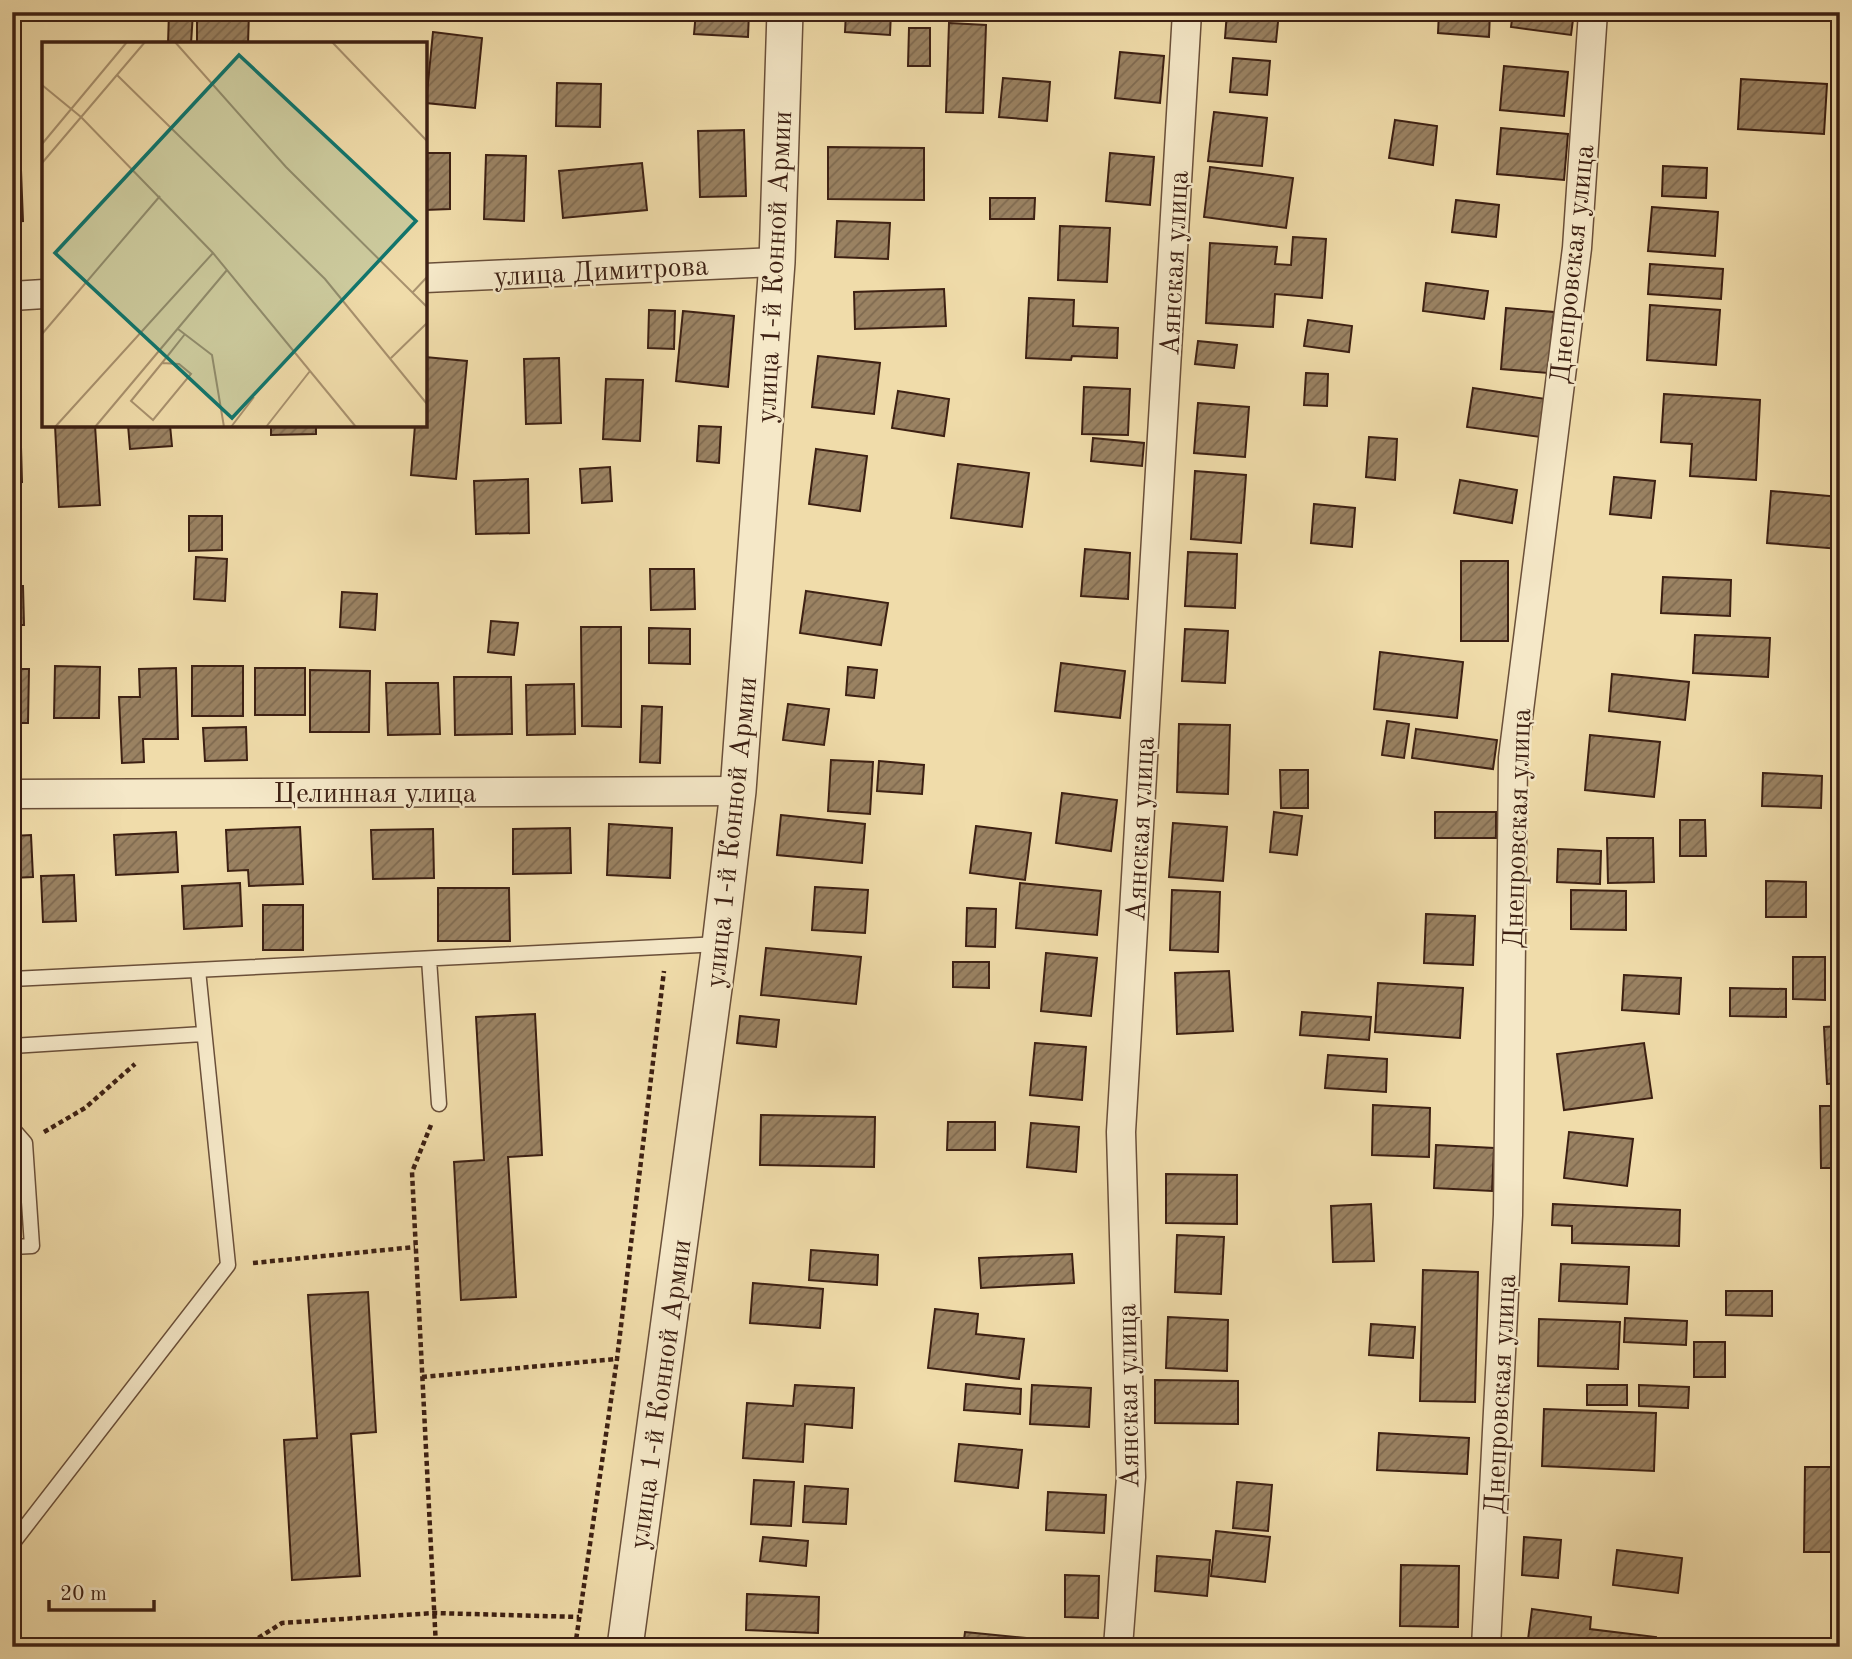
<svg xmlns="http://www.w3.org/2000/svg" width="1852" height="1659" font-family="'Old Standard TT',serif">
  <defs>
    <pattern id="building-hatch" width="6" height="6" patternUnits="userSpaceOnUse" patternTransform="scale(1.75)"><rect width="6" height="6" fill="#9a8262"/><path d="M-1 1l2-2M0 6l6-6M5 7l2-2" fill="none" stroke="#7f6a50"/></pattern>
  </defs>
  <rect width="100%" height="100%" fill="#f0dcaa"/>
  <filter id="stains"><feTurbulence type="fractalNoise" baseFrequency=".00286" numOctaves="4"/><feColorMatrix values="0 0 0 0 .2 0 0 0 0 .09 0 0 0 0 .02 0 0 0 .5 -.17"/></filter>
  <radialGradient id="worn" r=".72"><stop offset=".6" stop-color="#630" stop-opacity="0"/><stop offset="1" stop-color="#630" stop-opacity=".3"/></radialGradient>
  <!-- building -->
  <path fill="url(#building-hatch)" stroke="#3d2013" stroke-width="2" d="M169 12H193L191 44H168Z
    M197 12H249L248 44H197Z
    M696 12H749L748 37 694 34Z
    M846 12H891L890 35 845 32Z
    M1001 12H1057L1056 18 1001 15Z
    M1227 12H1279L1276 42 1225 38Z
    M1439 12H1490L1489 37 1438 33Z
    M1513 12H1574L1571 35 1511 27Z
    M1664 12H1728L1727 18Z
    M949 23 986 25 983 113 946 112Z
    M909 28H930V66H908Z
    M433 32 482 38 475 108 426 103Z
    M1120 52 1164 56 1160 103 1115 98Z
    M1233 58 1270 61 1267 95 1230 92Z
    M1504 66 1568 72 1564 116 1500 110Z
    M1003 78 1050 82 1047 121 999 117Z
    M1741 79 1827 84 1824 134 1738 129Z
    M557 83 601 84 600 127 556 126Z
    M1214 112 1267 118 1262 166 1208 161Z
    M1395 120 1437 126 1433 165 1389 158Z
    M1501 128 1568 134 1564 180 1497 174Z
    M744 130 746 196 700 197 698 131Z
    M12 145H20L23 221 12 222Z
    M828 147 924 148V200L828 199Z
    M425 153H450V209L425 210Z
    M1110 153 1154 157 1150 205 1106 201Z
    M486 155 526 156 524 221 484 219Z
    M642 163 647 210 563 218 559 171Z
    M1663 166 1707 168 1706 198 1662 196Z
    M1210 167 1293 178 1286 228 1204 217Z
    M990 198H1035L1034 219H990Z
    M1456 200 1499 205 1496 237 1452 232Z
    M1652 207 1718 212 1715 256 1648 251Z
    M837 221 890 223 888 259 835 257Z
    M1060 226 1110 228 1107 282 1058 280Z
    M1293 237 1326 239 1322 298 1275 294 1273 327 1206 323 1210 243 1277 247 1275 264 1291 265Z
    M1835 260H1840V304L1832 303Z
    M1650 264 1723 269 1721 299 1648 294Z
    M1426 283 1488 291 1484 319 1423 311Z
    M944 289 946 326 855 329 854 292Z
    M1029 298 1074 300 1073 326 1118 328 1117 358 1072 356 1071 360 1026 358Z
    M1650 305 1720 310 1716 365 1647 360Z
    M1506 308 1554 312 1548 373 1501 369Z
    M649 310 675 311 674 349 648 348Z
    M683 311 734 316 728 387 676 381Z
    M1308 320 1352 326 1349 352 1304 346Z
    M1198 341 1237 345 1234 368 1195 364Z
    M818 356 880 363 874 414 812 407Z
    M425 357 467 361 456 479 411 475 415 425H425Z
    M559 358 561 423 526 424 524 359Z
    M1306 373 1328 374 1327 406 1304 405Z
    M12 377H19L22 482 12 483Z
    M606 379 643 380 640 441 603 439Z
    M1084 387 1130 389 1128 435 1082 434Z
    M1473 388 1546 399 1540 437 1467 427Z
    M898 391 949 399 944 436 892 428Z
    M1664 394 1760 400 1756 480 1690 476 1692 444 1661 442Z
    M1198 403 1249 407 1245 457 1194 453Z
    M55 425H95L100 505 59 507Z
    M128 425H170L172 446 130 449Z
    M271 425H316V434L271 435Z
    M699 426 721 427 719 463 697 461Z
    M1369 437 1397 439 1395 480 1366 477Z
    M1093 438 1144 443 1142 466 1091 461Z
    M816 449 867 456 860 511 809 504Z
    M958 464 1029 473 1022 527 951 518Z
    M610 467 612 501 582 503 580 469Z
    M1195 471 1246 475 1241 543 1191 539Z
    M1614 477 1655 481 1651 518 1610 514Z
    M528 479 529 533 476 534 474 481Z
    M1460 480 1517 490 1512 523 1454 513Z
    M1771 491 1840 497V549L1767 543Z
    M1314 504 1355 508 1352 547 1311 543Z
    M189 516H222V550L189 551Z
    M1085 549 1130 553 1128 599 1081 596Z
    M1188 552 1237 554 1235 608 1185 606Z
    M196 557 227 559 225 601 194 599Z
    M1461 561H1508V641H1461Z
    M650 569H694L695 609 651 610Z
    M1663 577 1731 580 1730 616 1661 613Z
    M12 586H23L24 625H12Z
    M1837 589H1840V631H1835Z
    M806 591 888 603 881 645 800 633Z
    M342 592 377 594 375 630 340 627Z
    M491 621 518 623 514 655 488 652Z
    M581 627H621V727L582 726Z
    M649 628 690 629V664L649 663Z
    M1185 629 1228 631 1225 683 1182 681Z
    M1695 635 1770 638 1768 677 1693 673Z
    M1837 638H1840V703H1834Z
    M1380 652 1463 662 1457 718 1374 709Z
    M1061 663 1125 671 1120 718 1055 711Z
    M55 666 100 667 99 718H54Z
    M192 666H243V716H192Z
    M848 667 877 670 874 698 846 695Z
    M176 668 178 739H143L144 762 122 763 119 697H140L139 669Z
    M255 668H305V715H255Z
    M12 669H29L28 723H12Z
    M310 670 370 671 369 732H310Z
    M1612 674 1689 682 1685 720 1609 711Z
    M454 677H511L512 734 455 735Z
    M386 683H438L440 734 388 735Z
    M574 684 575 734 527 735 526 685Z
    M788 704 829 709 824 745 783 740Z
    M642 706 662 707 660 763 640 762Z
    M1387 721 1409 724 1404 758 1382 755Z
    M1179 724 1230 725 1228 794 1177 792Z
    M246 727 247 760 205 761 203 728Z
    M1416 729 1497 740 1493 769 1412 758Z
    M1590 735 1660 742 1654 797 1585 790Z
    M831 760 873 762 870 814 828 811Z
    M879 761 924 765 922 794 877 791Z
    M1280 770H1308V808H1281Z
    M1763 773 1822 776 1821 808 1762 806Z
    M1062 793 1117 800 1111 851 1056 843Z
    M1274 812 1302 816 1297 855 1270 852Z
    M1435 812H1496V838H1435Z
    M781 815 865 824 862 863 777 855Z
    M1680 820H1705L1706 856H1680Z
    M1173 823 1227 827 1223 881 1169 877Z
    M609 824 672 828 670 878 607 875Z
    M976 826 1031 833 1025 880 970 873Z
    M300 827 303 884 249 886 248 870 228 871 226 830Z
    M570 828 571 873 513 874V829Z
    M433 829 434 878 373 879 371 830Z
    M176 832 178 872 116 875 114 835Z
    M31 835 33 877 12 878V836Z
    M1607 838H1653L1654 882 1608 883Z
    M1558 849 1601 851 1600 884 1557 882Z
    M74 875 76 921 43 922 41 876Z
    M1766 881 1806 882V917H1766Z
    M240 883 242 926 184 929 182 886Z
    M1020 883 1101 891 1097 935 1016 928Z
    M815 887 868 890 865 933 812 930Z
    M438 888H509L510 941H438Z
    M1172 890 1220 892 1218 952 1170 950Z
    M1571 890 1626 891V930L1571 929Z
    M263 905H303V950H263Z
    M967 908 996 909 995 947 966 946Z
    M1426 914 1475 916 1473 965 1424 963Z
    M766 948 861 957 856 1004 761 995Z
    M1046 953 1097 958 1091 1016 1041 1011Z
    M1793 957H1825V1000L1793 999Z
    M953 962H989V988L953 987Z
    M1229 971 1233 1031 1177 1034 1175 973Z
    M1624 975 1681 978 1679 1014 1622 1010Z
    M1378 983 1463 988 1460 1038 1375 1032Z
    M1730 988 1786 989V1017L1730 1016Z
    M1302 1012 1371 1017 1369 1040 1300 1035Z
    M535 1014 542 1155 508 1157 516 1297 461 1300 454 1162 484 1160 476 1017Z
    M740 1016 779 1020 776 1047 737 1043Z
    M1840 1026V1083L1827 1084 1824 1027Z
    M1035 1043 1086 1047 1082 1100 1030 1095Z
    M1644 1043 1652 1098 1564 1110 1557 1054Z
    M1328 1055 1387 1059 1386 1092 1325 1088Z
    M1373 1105 1430 1108 1429 1157 1372 1155Z
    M1820 1106H1840V1168H1821Z
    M761 1115 875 1117 874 1167 760 1165Z
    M948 1122H995V1150H947Z
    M1031 1123 1079 1127 1076 1172 1027 1167Z
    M1569 1132 1633 1139 1627 1186 1564 1178Z
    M1436 1145 1494 1148 1492 1191 1434 1188Z
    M1166 1174 1237 1175V1224L1166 1223Z
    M1371 1204 1374 1261 1333 1262 1331 1206Z
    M1553 1204 1680 1210 1679 1246 1572 1243V1226L1552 1225Z
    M1177 1235 1224 1237 1221 1294 1175 1292Z
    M811 1250 878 1255 877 1285 809 1280Z
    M1072 1254 1074 1283 981 1288 979 1258Z
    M1561 1264 1629 1267 1627 1304 1559 1301Z
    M1423 1270 1478 1272 1475 1402 1420 1401Z
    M753 1283 823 1289 820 1328 750 1323Z
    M1726 1291H1772V1316L1726 1315Z
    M368 1292 376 1432 351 1434 360 1576 292 1580 284 1440 317 1438 308 1295Z
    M935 1309 978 1314 976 1334 1024 1339 1019 1379 928 1368Z
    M1168 1317 1228 1320 1227 1371 1166 1368Z
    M1625 1318 1687 1321 1686 1345 1624 1342Z
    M1539 1319 1620 1322 1618 1369 1538 1366Z
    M1371 1324 1415 1327 1413 1358 1369 1355Z
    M1694 1342H1725V1377H1694Z
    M1155 1380 1238 1381V1424L1155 1423Z
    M966 1384 1021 1389 1020 1414 964 1410Z
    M795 1385 854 1388 852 1428 805 1424 803 1462 743 1458 747 1403 793 1406Z
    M1032 1385 1091 1388 1089 1427 1030 1424Z
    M1587 1385H1627V1405H1587Z
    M1639 1385 1689 1387 1688 1408 1639 1406Z
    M1544 1409 1656 1413 1654 1471 1542 1466Z
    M1379 1433 1469 1438 1467 1474 1377 1470Z
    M959 1444 1022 1450 1018 1488 955 1481Z
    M1805 1467H1840V1552H1804Z
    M754 1480 794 1482 791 1526 751 1524Z
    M1237 1482 1272 1485 1268 1531 1233 1528Z
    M805 1486 848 1489 846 1524 803 1522Z
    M1048 1492 1106 1495 1104 1533 1046 1530Z
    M1216 1531 1270 1537 1265 1582 1211 1576Z
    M763 1537 808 1541 806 1566 760 1561Z
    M1524 1537 1561 1540 1558 1578 1522 1575Z
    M1617 1550 1682 1558 1678 1593 1613 1585Z
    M1157 1556 1210 1560 1207 1596 1155 1591Z
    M1401 1565 1459 1566 1458 1627 1400 1626Z
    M1065 1575 1099 1576 1098 1618 1065 1617Z
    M747 1594 819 1597 818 1633 746 1630Z
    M1532 1609 1591 1617 1590 1629 1656 1637 1655 1647H1527Z
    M965 1632 1036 1639 1035 1647H963Z"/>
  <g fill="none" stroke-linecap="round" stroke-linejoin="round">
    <defs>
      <path id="service" d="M429 959 439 1104
        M12 979 720 944
        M12 1046 203 1034
        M12 1128 25 1143 32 1246 12 1247
        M12 1544 228 1265 198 970"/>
      <path id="minor" d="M425 278 777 262
        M12 296 44 294
        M12 794 738 791
        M1118 1647 1131 1477 1121 1132 1187 12
        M1486 1647 1508 1215 1513 758 1577 248 1593 12"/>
      <path id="tertiary" d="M625 1647 720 944 738 791 777 262 785 12"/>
    </defs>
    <!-- service casing -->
    <use href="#service" stroke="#6a4f39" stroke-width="17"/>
    <!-- minor casing -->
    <use href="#minor" stroke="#6a4f39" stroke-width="31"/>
    <!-- tertiary casing -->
    <use href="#tertiary" stroke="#6a4f39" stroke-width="38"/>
    <!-- path -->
    <path stroke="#3d2013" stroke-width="4.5" stroke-dasharray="5 3.5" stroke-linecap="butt" d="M431 1125 412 1172 436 1647
      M44 1132 85 1108 135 1064
      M253 1263 415 1247
      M422 1377 616 1359
      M244 1647 282 1623 434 1613 579 1617
      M575 1647 617 1359 664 971"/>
    <!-- service -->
    <use href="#service" stroke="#f5e8c8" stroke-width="14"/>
    <!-- minor -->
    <use href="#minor" stroke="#f5e8c8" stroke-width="28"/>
    <!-- tertiary -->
    <use href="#tertiary" stroke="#f5e8c8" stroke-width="35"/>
  </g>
  <g text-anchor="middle" stroke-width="5" stroke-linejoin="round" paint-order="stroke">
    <!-- street labels -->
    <g font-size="28" fill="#3d2013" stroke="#f5e8c8">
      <text transform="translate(1173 263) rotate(-87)" y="10">Аянская улица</text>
      <text transform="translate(1571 264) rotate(-84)" y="10">Днепровская улица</text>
      <text transform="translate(773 267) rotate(-87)" y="10">улица 1-й Конной Армии</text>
      <text transform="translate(601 270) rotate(-3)" y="10">улица Димитрова</text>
      <text x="375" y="802">Целинная улица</text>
      <text transform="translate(1516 828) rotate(-88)" y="10">Днепровская улица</text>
      <text transform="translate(1139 829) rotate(-87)" y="10">Аянская улица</text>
      <text transform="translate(730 832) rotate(-84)" y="10">улица 1-й Конной Армии</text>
      <text transform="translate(659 1394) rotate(-82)" y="10">улица 1-й Конной Армии</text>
      <text transform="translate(1499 1394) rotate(-87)" y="10">Днепровская улица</text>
      <text transform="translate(1127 1396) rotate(-91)" y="10">Аянская улица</text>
    </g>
  </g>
  <!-- overview -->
  <g transform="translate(42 42)">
    <rect width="385" height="385" fill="#f0dcaa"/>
    <path fill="none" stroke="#a8916e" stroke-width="2" d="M133 0 244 125 385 265M290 0 385 99M75 33 283 237 385 362M0 43 39 75 171 211 314 385M0 102 85 0M0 121 103 0M370 251 385 235M136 287 170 313 182 385M0 292 118 154M349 316 385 281M120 321 137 322 149 332 111 378 89 359 120 321 143 292M13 385 171 211M53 385 185 228M189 385 212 355M224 385 268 329"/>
    <path fill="#0f766e" fill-opacity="0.15" stroke="#0f766e" stroke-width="3.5" d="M197 13 374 179 190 376 13 211Z"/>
    <rect width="385" height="385" fill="none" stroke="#3d2013" stroke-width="3.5"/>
  </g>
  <!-- margin -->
  <rect width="1852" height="1659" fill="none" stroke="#f0dcaa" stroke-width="42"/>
  <rect x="14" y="14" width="1824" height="1631" fill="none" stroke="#3d2013" stroke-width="3.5"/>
  <rect x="21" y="21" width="1810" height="1617" fill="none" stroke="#3d2013" stroke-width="2"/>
  <!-- scale -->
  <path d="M49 1600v10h105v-10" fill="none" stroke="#3d2013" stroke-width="3.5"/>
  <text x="60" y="1600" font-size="21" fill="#3d2013" stroke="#f5e8c8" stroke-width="5" paint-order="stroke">20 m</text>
  <rect width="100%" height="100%" filter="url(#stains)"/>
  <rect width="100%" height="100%" fill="url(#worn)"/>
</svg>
